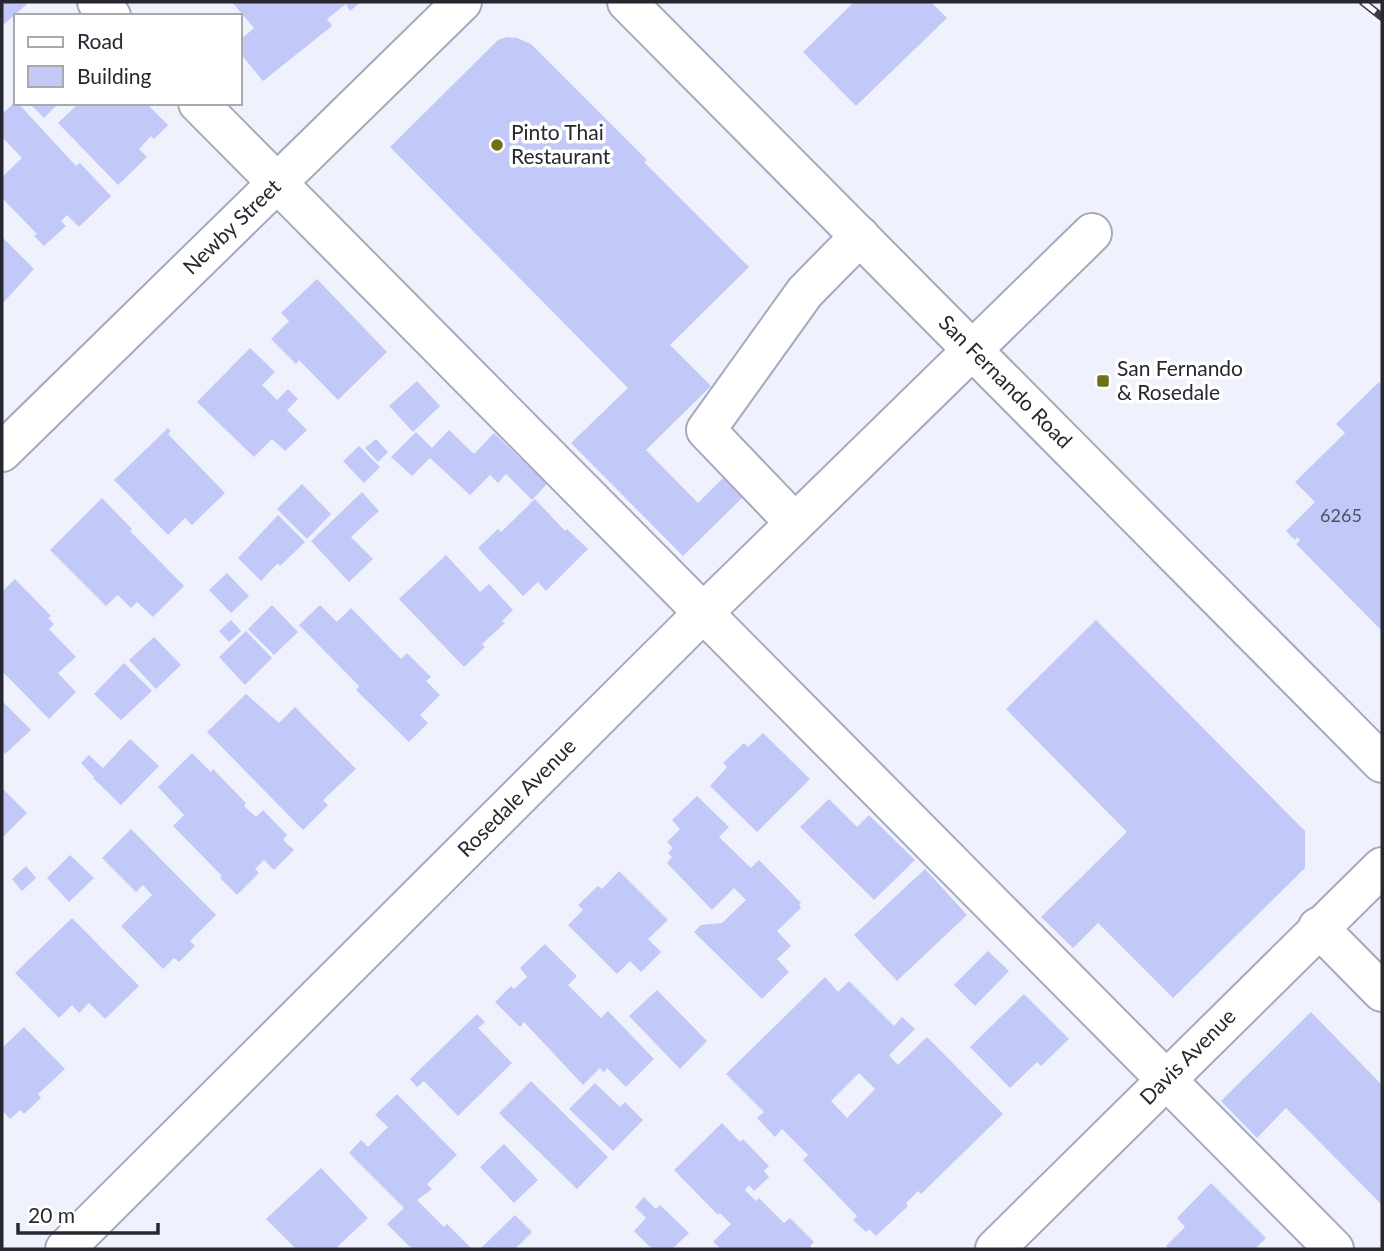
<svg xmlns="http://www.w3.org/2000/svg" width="1384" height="1251" font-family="Lato,sans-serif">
  <rect width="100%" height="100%" fill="#eff1fd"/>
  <!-- building -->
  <path fill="#c2c9f8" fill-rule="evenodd" d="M2 2H25L27 4 2 26Z
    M232 2H361L350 11 346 4 327 19 332 26 263 81 240 53V40L254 28Z
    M854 2H931L947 18 856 106 803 52Z
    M506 37 517 38 531 44 647 160 644 162 749 267 670 345 711 386 646 450 698 503 726 475 746 494 683 556 571 443 628 388 390 147 498 40Z
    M16 101 76 166 80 163 111 196 79 227 67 215 61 221 66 226 44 246 34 236 37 234 2 198V177L22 158 2 137V114Z
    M29 103H59L44 118Z
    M79 103H146L168 125 154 139 151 136 139 149 147 157 118 185 58 123Z
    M2 237 34 269 2 304Z
    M317 279 387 352 338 400 299 360 296 364 271 339 289 321 281 313Z
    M250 348 275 372 262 385 277 400 288 389 298 399 287 410 307 430 285 451 272 439 254 457 197 402Z
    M417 381 440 406 413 432 389 406Z
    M1379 382 1382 385V631L1296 544 1300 540 1297 537 1295 540 1286 531 1315 502 1295 482 1345 433 1336 424Z
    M168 428 171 431 168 434 225 493 192 525 185 518 168 535 114 480Z
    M449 430 474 454 494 433 547 484 532 500 506 474 498 483 490 475 470 495 430 458 412 476 391 457 416 432 432 448Z
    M376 439 388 452 378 462 365 448Z
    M359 446 380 467 364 483 343 461Z
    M302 484 331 514 307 539 277 509Z
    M362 492 379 511 351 537 373 559 349 582 311 541Z
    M102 498 132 529 130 531 184 586 153 617 137 602 131 608 118 595 106 606 50 550Z
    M535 499 565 531 567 529 588 549 546 591 538 582 523 596 478 548 498 529 501 532Z
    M278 515 305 542 280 566 278 563 261 581 238 558Z
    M446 555 480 592 489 584 513 610 502 621 505 623 482 644 485 647 464 667 399 599Z
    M227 573 249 596 231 613 209 590Z
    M15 579 51 616 48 618 54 624 49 629 76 657 58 673 76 692 49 719 2 671V592Z
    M272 605 298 632 274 655 248 629Z
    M320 605 337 622 351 608 401 659 407 653 431 677 426 681 440 695 420 715 428 723 409 742 356 690 359 686 299 625Z
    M231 620 241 631 229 642 219 631Z
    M1096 620 1305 831V868L1173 998 1098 923 1073 948 1041 917 1127 832 1006 709Z
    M246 631 272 658 245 685 219 657Z
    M154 637 181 665 156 689 129 660Z
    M124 663 152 691 121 720 94 694Z
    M246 694 279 723 295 707 356 769 323 800 328 805 303 830 207 732Z
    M2 701 31 730 5 754 2 751Z
    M763 733 810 779 757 832 710 786 727 767 723 763 744 743 748 747Z
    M130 739 159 766 121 805 93 778 94 777 81 763 89 755 103 768Z
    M192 753 211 772 213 769 246 803 244 806 256 817 263 810 287 835 283 840 294 850 274 870 264 860 255 869 259 873 237 895 220 878 222 876 173 826 184 815 158 787Z
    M2 788 27 813 3 837 2 836Z
    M697 796 729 827 719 837 751 868 759 860 801 903 799 905 801 908 777 931 791 946 777 959 789 972 762 999 694 932 701 925 722 923 746 900 734 888 712 910 667 863 672 857 668 853 673 848 667 842 680 829 672 820Z
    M829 799 857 827 869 815 915 860 874 900 800 827Z
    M131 829 216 915 190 941 195 946 179 962 174 958 163 969 121 926 152 895 143 885 136 892 102 858Z
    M70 855 94 878 69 902 47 878Z
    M26 866 36 878 22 891 12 879Z
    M925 869 967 915 897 981 854 935Z
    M619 871 668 920 648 939 661 952 641 972 630 961 617 974 568 925 583 910 578 905 598 886 602 889Z
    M72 918 139 986 105 1019 89 1003 79 1013 72 1005 59 1018 15 973Z
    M545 944 577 976 568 985 601 1018 608 1011 654 1059 626 1087 607 1068 604 1073 600 1068 583 1085 524 1022 520 1027 495 1002 511 986 514 989 527 977 520 968Z
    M988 951 1009 971 975 1006 954 985Z
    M825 977 838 992 849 981 894 1026 902 1017 915 1029 889 1055 898 1065 927 1037 1003 1114 921 1194 918 1191 906 1203 908 1206 876 1236 869 1229 866 1232 853 1220 857 1216 803 1160 808 1155 782 1129 775 1137 757 1118 764 1112 726 1074ZM859 1073 875 1089 847 1118 831 1101Z
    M657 990 707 1041 680 1069 629 1016Z
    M1024 994 1069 1039 1041 1066 1037 1062 1010 1088 970 1047Z
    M1311 1012 1382 1085V1205L1286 1108 1257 1138 1221 1101Z
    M477 1014 485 1022 478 1028 512 1063 458 1116 424 1081 417 1087 410 1079Z
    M24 1027 65 1069 38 1094 41 1098 24 1114 20 1110 10 1119 2 1110V1048Z
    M531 1081 608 1157 577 1189 499 1113Z
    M595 1083 620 1107 625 1102 643 1120 613 1151 569 1109Z
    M397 1094 457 1155 427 1184 432 1189 417 1200 444 1227 447 1224 472 1249H412L387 1224 404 1208 349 1153 361 1140 368 1147 388 1127 375 1115Z
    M722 1123 740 1142 743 1139 769 1166 764 1171 769 1177 754 1191 749 1185 745 1190 756 1201 759 1198 784 1223 790 1218 814 1242 810 1246 813 1249H721L713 1242 731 1224 720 1213 718 1215 674 1170Z
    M504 1144 538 1180 514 1203 480 1167Z
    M321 1168 368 1218 335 1249H296L266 1219Z
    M1211 1183 1266 1238 1255 1249H1169L1166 1246 1185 1227 1177 1218Z
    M644 1197 656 1209 660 1205 689 1233 672 1249H652L634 1231 646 1218 635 1207Z
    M515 1215 532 1232 515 1249H480Z"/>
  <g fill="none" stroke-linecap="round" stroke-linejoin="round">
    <defs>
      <path id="minor" d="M97 2 111 16
        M198 103 1334 1249
        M2 452 462 2
        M795 523 706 430 805 292 860 236
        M1318 927 1382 992
        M65 1249 704 612 1092 233
        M995 1249 1382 867"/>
      <path id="major" d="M627 2 1382 763"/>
    </defs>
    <!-- minor casing -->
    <use href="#minor" stroke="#a6a9bb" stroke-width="42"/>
    <!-- major casing -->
    <use href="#major" stroke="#a6a9bb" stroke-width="42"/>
    <!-- minor -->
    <use href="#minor" stroke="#fff" stroke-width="38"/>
    <!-- major -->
    <use href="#major" stroke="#fff" stroke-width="38"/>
    <defs>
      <path id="rail" d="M1363 2 1382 17"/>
    </defs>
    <!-- rail casing -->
    <use href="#rail" stroke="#3c3d45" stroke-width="8"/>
    <!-- rail -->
    <use href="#rail" stroke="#fff" stroke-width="5" stroke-dasharray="16" stroke-linecap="butt"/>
  </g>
  <!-- markers -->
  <g fill="#6d7117" stroke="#fff" stroke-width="2.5">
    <circle cx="497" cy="145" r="7"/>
    <rect x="1096" y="374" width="14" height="14" rx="3.5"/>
  </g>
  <g text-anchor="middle" stroke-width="7" stroke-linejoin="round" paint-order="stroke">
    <!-- number labels -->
    <g font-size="18" fill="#4e5061">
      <text x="1341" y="522">6265</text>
    </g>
    <!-- poi labels -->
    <g font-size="21" fill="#27282f" stroke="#fff" text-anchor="start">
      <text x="511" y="140">Pinto Thai<tspan x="511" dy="24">Restaurant</tspan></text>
      <text x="1117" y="376">San Fernando<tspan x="1117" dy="24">&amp; Rosedale</tspan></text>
    </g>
    <!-- street labels -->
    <g font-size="21" fill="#27282f" stroke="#fff">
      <text transform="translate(232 227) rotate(-44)" y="7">Newby Street</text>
      <text transform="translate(1005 382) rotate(45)" y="7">San Fernando Road</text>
      <text transform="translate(517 798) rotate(-45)" y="7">Rosedale Avenue</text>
      <text transform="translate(1188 1057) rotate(-45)" y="7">Davis Avenue</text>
    </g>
  </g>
  <!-- border -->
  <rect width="1384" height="1251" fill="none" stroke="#27282f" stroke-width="7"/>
  <!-- legend -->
  <rect x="14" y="14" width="228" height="91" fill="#ffffff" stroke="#a9a9ac" stroke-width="2"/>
  <rect x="28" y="37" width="35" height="10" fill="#ffffff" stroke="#a9a9ac" stroke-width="2"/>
  <text x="77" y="49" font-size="21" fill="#27282f">Road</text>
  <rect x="28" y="66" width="35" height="21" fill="#c2c9f8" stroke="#a9a9ac" stroke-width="2"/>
  <text x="77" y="84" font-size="21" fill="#27282f">Building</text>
  <!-- scale -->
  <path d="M18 1223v10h140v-10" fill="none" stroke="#27282f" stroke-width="3.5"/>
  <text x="28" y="1223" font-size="21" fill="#27282f" stroke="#ffffff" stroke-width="5" paint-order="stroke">20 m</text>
</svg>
